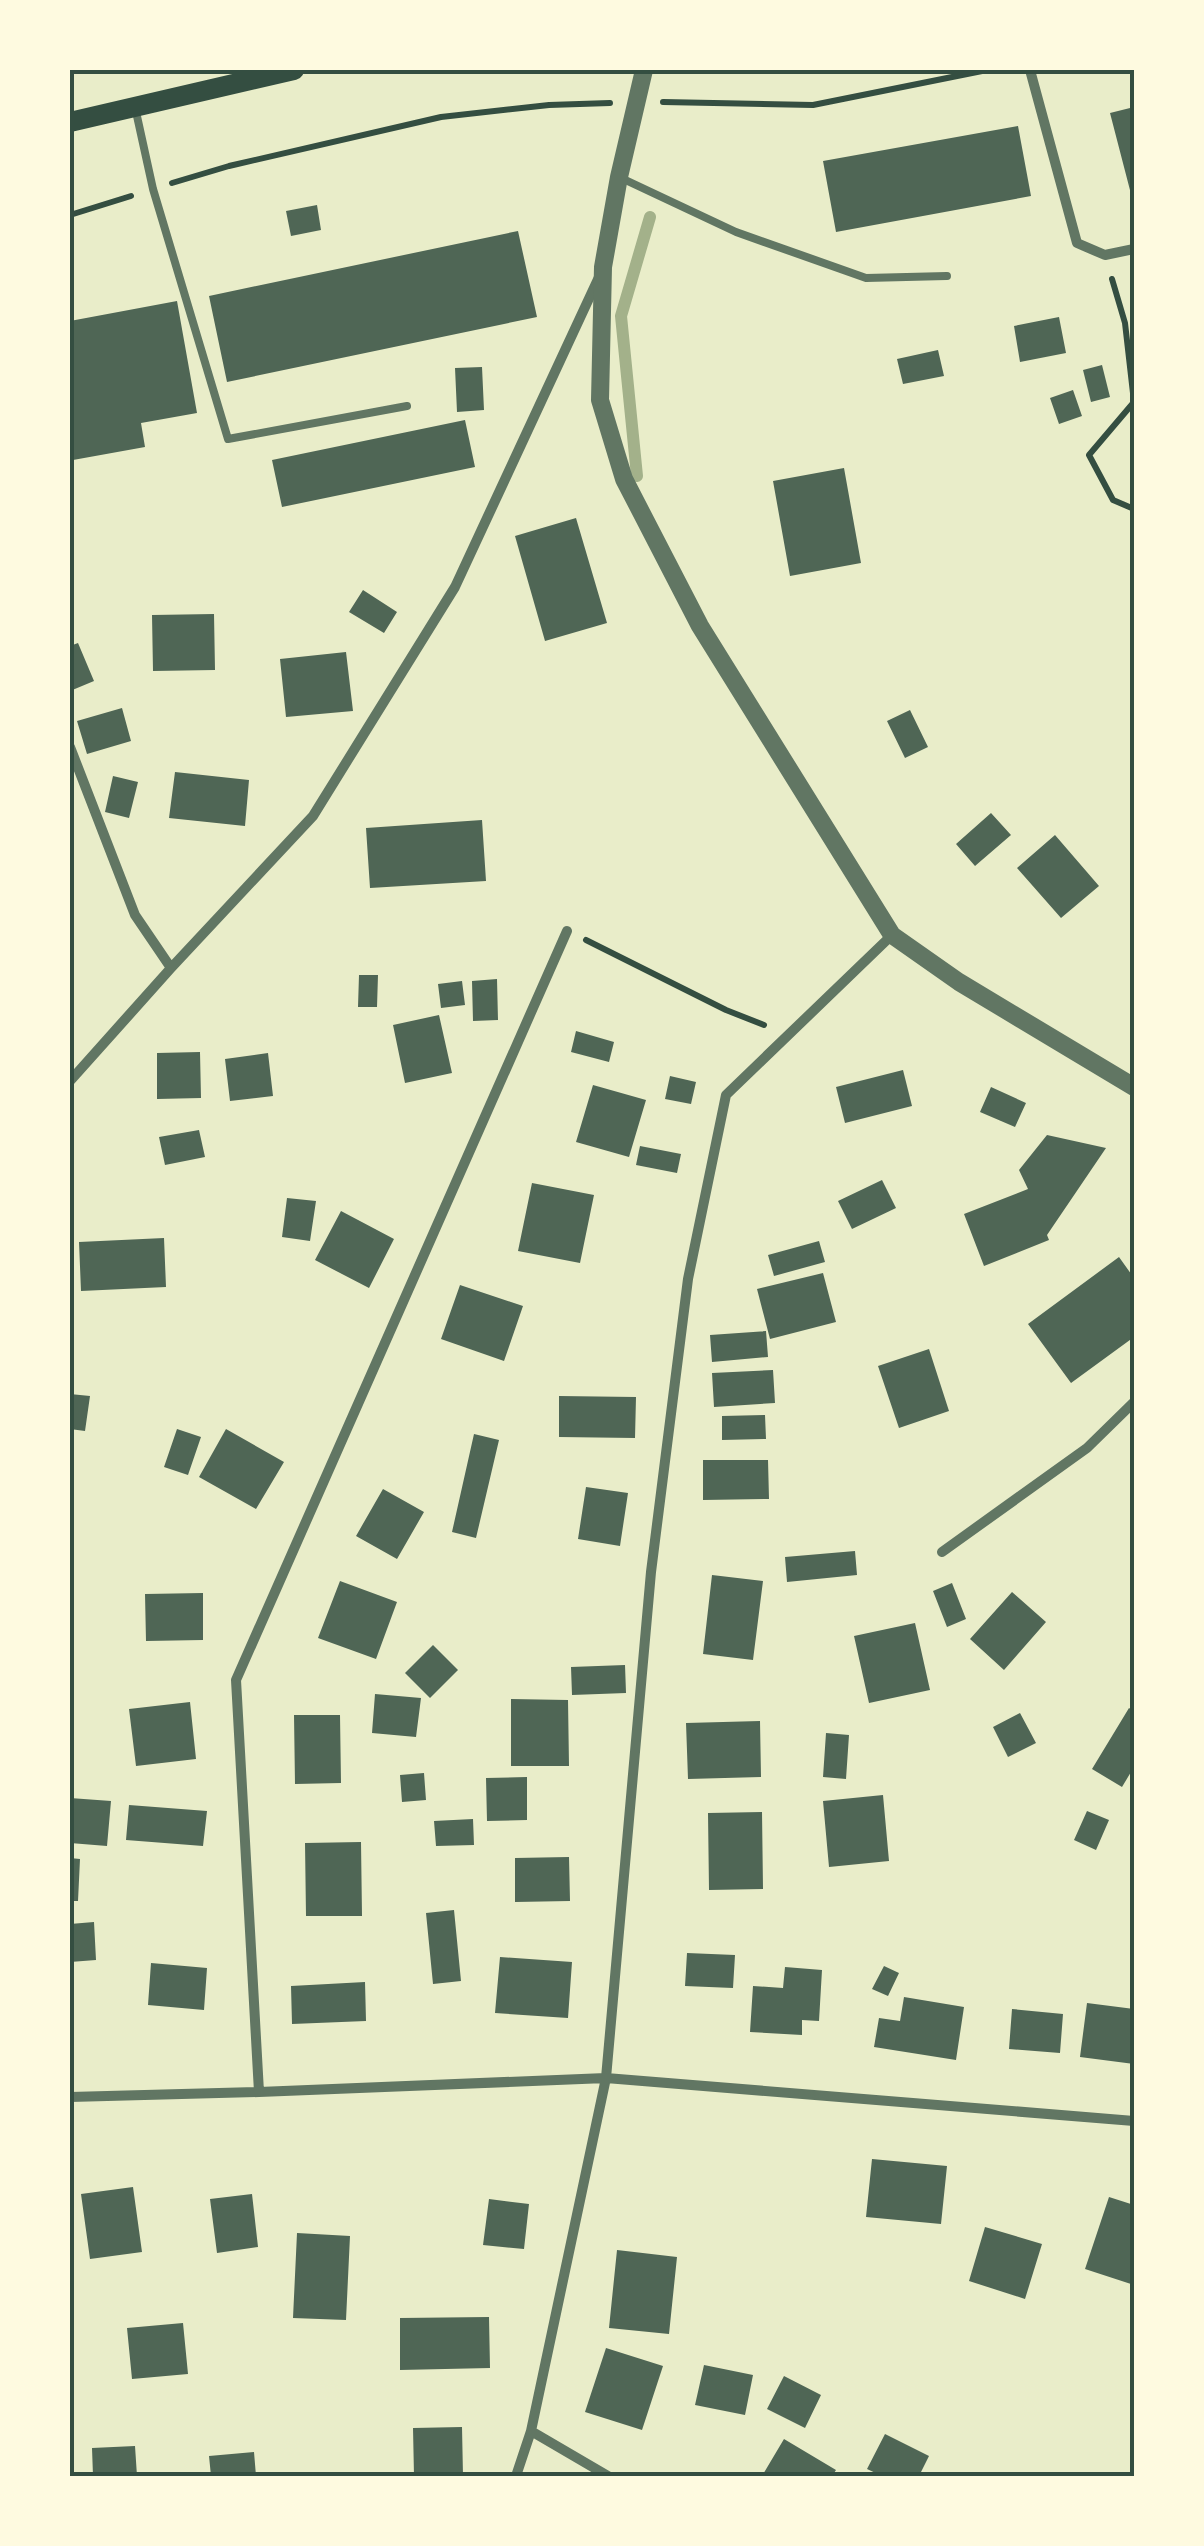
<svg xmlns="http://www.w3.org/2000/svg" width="1204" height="2546" font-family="Spectral,serif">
  <rect width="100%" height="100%" fill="#e9edc9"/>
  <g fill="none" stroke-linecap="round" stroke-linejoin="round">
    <!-- stream -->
    <path stroke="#a3b18a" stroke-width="12" d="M637 476 621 316 650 217"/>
  </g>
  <!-- building -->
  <path fill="#4f6655" d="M1134 107V193L1131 194 1110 113Z
    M1018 126 1031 196 836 232 823 161Z
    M317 205 321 230 291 236 286 211Z
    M518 231 537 317 227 382 209 296Z
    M177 301 197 413 141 423 145 447 73 460 70 442V321Z
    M1059 317 1066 353 1020 362 1014 326Z
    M938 350 944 376 903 384 897 359Z
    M1102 365 1110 397 1091 402 1083 370Z
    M482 367 484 410 457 412 455 368Z
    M1073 390 1082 416 1059 424 1050 398Z
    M465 420 475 467 282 507 272 460Z
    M844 468 861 563 790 576 773 481Z
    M576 518 607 623 545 641 515 536Z
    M363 590 397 612 384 633 349 612Z
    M214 614 215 670 153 671 152 615Z
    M78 643 94 681 70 691V646Z
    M346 652 353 711 286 717 280 659Z
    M122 708 131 741 87 754 77 721Z
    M910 710 928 747 905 758 887 721Z
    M175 772 249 780 245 826 169 818Z
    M113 776 138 782 129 818 105 812Z
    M991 813 1011 835 975 866 956 844Z
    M482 820 486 881 370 888 366 828Z
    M1055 835 1099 886 1061 918 1017 868Z
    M359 975H378L377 1007H358Z
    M497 979 498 1020 473 1021 472 981Z
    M462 981 465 1005 441 1008 438 984Z
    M439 1015 452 1073 405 1083 393 1025Z
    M576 1031 614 1042 609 1062 571 1052Z
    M200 1052 201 1098 157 1099V1053Z
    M268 1053 273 1096 230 1101 225 1059Z
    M903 1070 912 1106 845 1123 836 1087Z
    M670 1076 696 1082 691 1104 665 1099Z
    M593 1085 646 1100 629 1157 576 1142Z
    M991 1087 1026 1103 1015 1127 980 1112Z
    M199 1130 205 1157 165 1165 159 1137Z
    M1047 1135 1106 1148 1047 1235 1049 1240 984 1266 964 1214 1028 1189 1019 1170Z
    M640 1146 681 1154 677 1173 636 1165Z
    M882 1180 896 1208 852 1229 838 1201Z
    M532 1183 594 1195 580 1263 518 1251Z
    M287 1198 316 1201 310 1241 282 1237Z
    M341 1211 394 1239 369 1288 315 1260Z
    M164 1238 166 1287 81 1291 79 1242Z
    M819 1241 825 1262 774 1276 768 1255Z
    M1119 1257 1134 1278V1337L1071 1383 1028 1324Z
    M823 1273 836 1322 770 1339 757 1289Z
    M460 1285 523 1306 504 1361 441 1339Z
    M766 1331 768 1357 712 1362 710 1335Z
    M929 1349 949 1411 899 1428 878 1366Z
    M773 1370 775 1403 714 1407 712 1373Z
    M70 1394 90 1396 85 1431 70 1429Z
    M559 1396 636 1397 635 1438 559 1437Z
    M765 1415 766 1439 722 1440V1416Z
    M177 1429 201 1437 188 1475 164 1467Z
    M226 1429 284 1462 256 1509 199 1477Z
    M474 1434 499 1440 476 1538 452 1532Z
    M703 1460H768L769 1499 703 1500Z
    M586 1487 628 1493 620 1546 578 1539Z
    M383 1489 424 1512 397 1559 356 1536Z
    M855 1551 857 1575 787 1582 785 1557Z
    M712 1575 763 1581 753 1660 703 1654Z
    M340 1581 397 1602 376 1659 318 1638Z
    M952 1583 966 1619 947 1627 933 1591Z
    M1012 1592 1046 1622 1004 1670 970 1639Z
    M203 1593V1640L146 1641 145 1594Z
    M915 1623 930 1690 869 1703 854 1636Z
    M433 1645 458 1670 430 1698 405 1673Z
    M625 1665 626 1693 572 1695 571 1667Z
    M375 1694 421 1698 416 1737 372 1733Z
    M511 1699 568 1700 569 1766H511Z
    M190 1702 196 1759 136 1766 129 1709Z
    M1129 1708 1134 1711V1767L1122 1787 1092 1769Z
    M1020 1713 1036 1743 1008 1757 993 1727Z
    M294 1715H340L341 1783 295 1784Z
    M760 1721 761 1777 688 1779 686 1723Z
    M826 1733 849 1735 846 1779 823 1777Z
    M424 1773 426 1800 402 1802 400 1775Z
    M527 1777V1820L487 1821 486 1778Z
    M883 1795 889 1861 829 1867 823 1801Z
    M70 1798 111 1801 107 1846 70 1843Z
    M129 1805 207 1811 203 1846 126 1840Z
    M1087 1811 1109 1820 1096 1850 1074 1840Z
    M762 1812 763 1889 709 1890 708 1813Z
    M473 1819 474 1845 436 1846 434 1821Z
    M361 1842 362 1916H306L305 1843Z
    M569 1857 570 1901 515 1902V1858Z
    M70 1858 80 1859 78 1901H70Z
    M454 1910 461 1981 433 1984 426 1913Z
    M94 1922 96 1960 70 1962V1924Z
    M687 1953 735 1955 733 1988 685 1986Z
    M500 1957 572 1962 568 2018 495 2013Z
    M151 1963 207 1968 204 2010 148 2005Z
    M884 1966 899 1973 888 1996 872 1989Z
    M785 1967 822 1970 819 2021 802 2020V2035L750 2032 753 1986 783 1988Z
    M365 1982 366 2021 292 2024 291 1986Z
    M904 1997 964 2007 956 2060 874 2047 879 2018 900 2021Z
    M1087 2003 1134 2009V2064L1080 2057Z
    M1012 2009 1063 2014 1060 2053 1009 2049Z
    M872 2159 947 2166 941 2224 866 2217Z
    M133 2187 142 2252 90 2259 81 2194Z
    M252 2194 258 2247 217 2253 210 2199Z
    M1109 2197 1134 2205V2285L1085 2269Z
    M489 2199 529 2204 524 2249 483 2245Z
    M985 2227 1042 2244 1025 2299 969 2281Z
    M297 2233 350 2236 346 2320 293 2318Z
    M617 2250 677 2257 669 2334 609 2328Z
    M489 2317 490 2368 400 2370V2318Z
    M183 2323 188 2374 132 2379 127 2328Z
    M606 2348 663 2366 642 2430 585 2412Z
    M704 2365 753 2375 745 2415 695 2405Z
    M784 2376 821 2395 805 2428 767 2409Z
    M462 2427 463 2476H414L413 2428Z
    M885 2434 929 2456 919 2476H882L867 2469Z
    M784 2439 836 2470 832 2476H762Z
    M135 2446 137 2476H93L92 2448Z
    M254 2452 256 2476H211L209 2456Z"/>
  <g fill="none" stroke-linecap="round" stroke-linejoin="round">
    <!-- path -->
    <path stroke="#344e41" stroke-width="6" d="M663 102 813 105 987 70
      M172 183 229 166 441 117 549 105 610 103
      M70 215 131 196
      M1112 279 1125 323 1134 402 1089 455 1113 500 1134 509
      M586 940 726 1010 764 1025"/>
    <!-- service -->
    <path stroke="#617663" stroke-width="8" d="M135 107 153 189 228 439 407 406
      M619 177 736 232 866 278 947 276"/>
    <!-- minor -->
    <path stroke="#617663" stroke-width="10" d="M1030 70 1077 243 1105 255 1134 249
      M70 747 135 915 171 968
      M70 1081 171 968 313 816 455 587 599 277
      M942 1552 1087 1448 1134 1402
      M259 2092 236 1680 567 931
      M70 2097 259 2092 606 2078 1134 2121
      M531 2431 608 2476
      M516 2476 531 2431 606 2078 651 1572 688 1279 726 1095 892 935"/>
    <!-- tertiary -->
    <path stroke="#617663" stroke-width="18" d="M644 70 619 177 603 267 600 400 624 479 700 626 892 935 959 982 1134 1087"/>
    <!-- secondary -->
    <path stroke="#344e41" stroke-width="20" d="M70 122 294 70"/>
  </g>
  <!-- border -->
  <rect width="1204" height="2546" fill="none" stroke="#fefae0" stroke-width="145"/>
  <rect x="72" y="72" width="1060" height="2402" fill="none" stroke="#344e41" stroke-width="4"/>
</svg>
